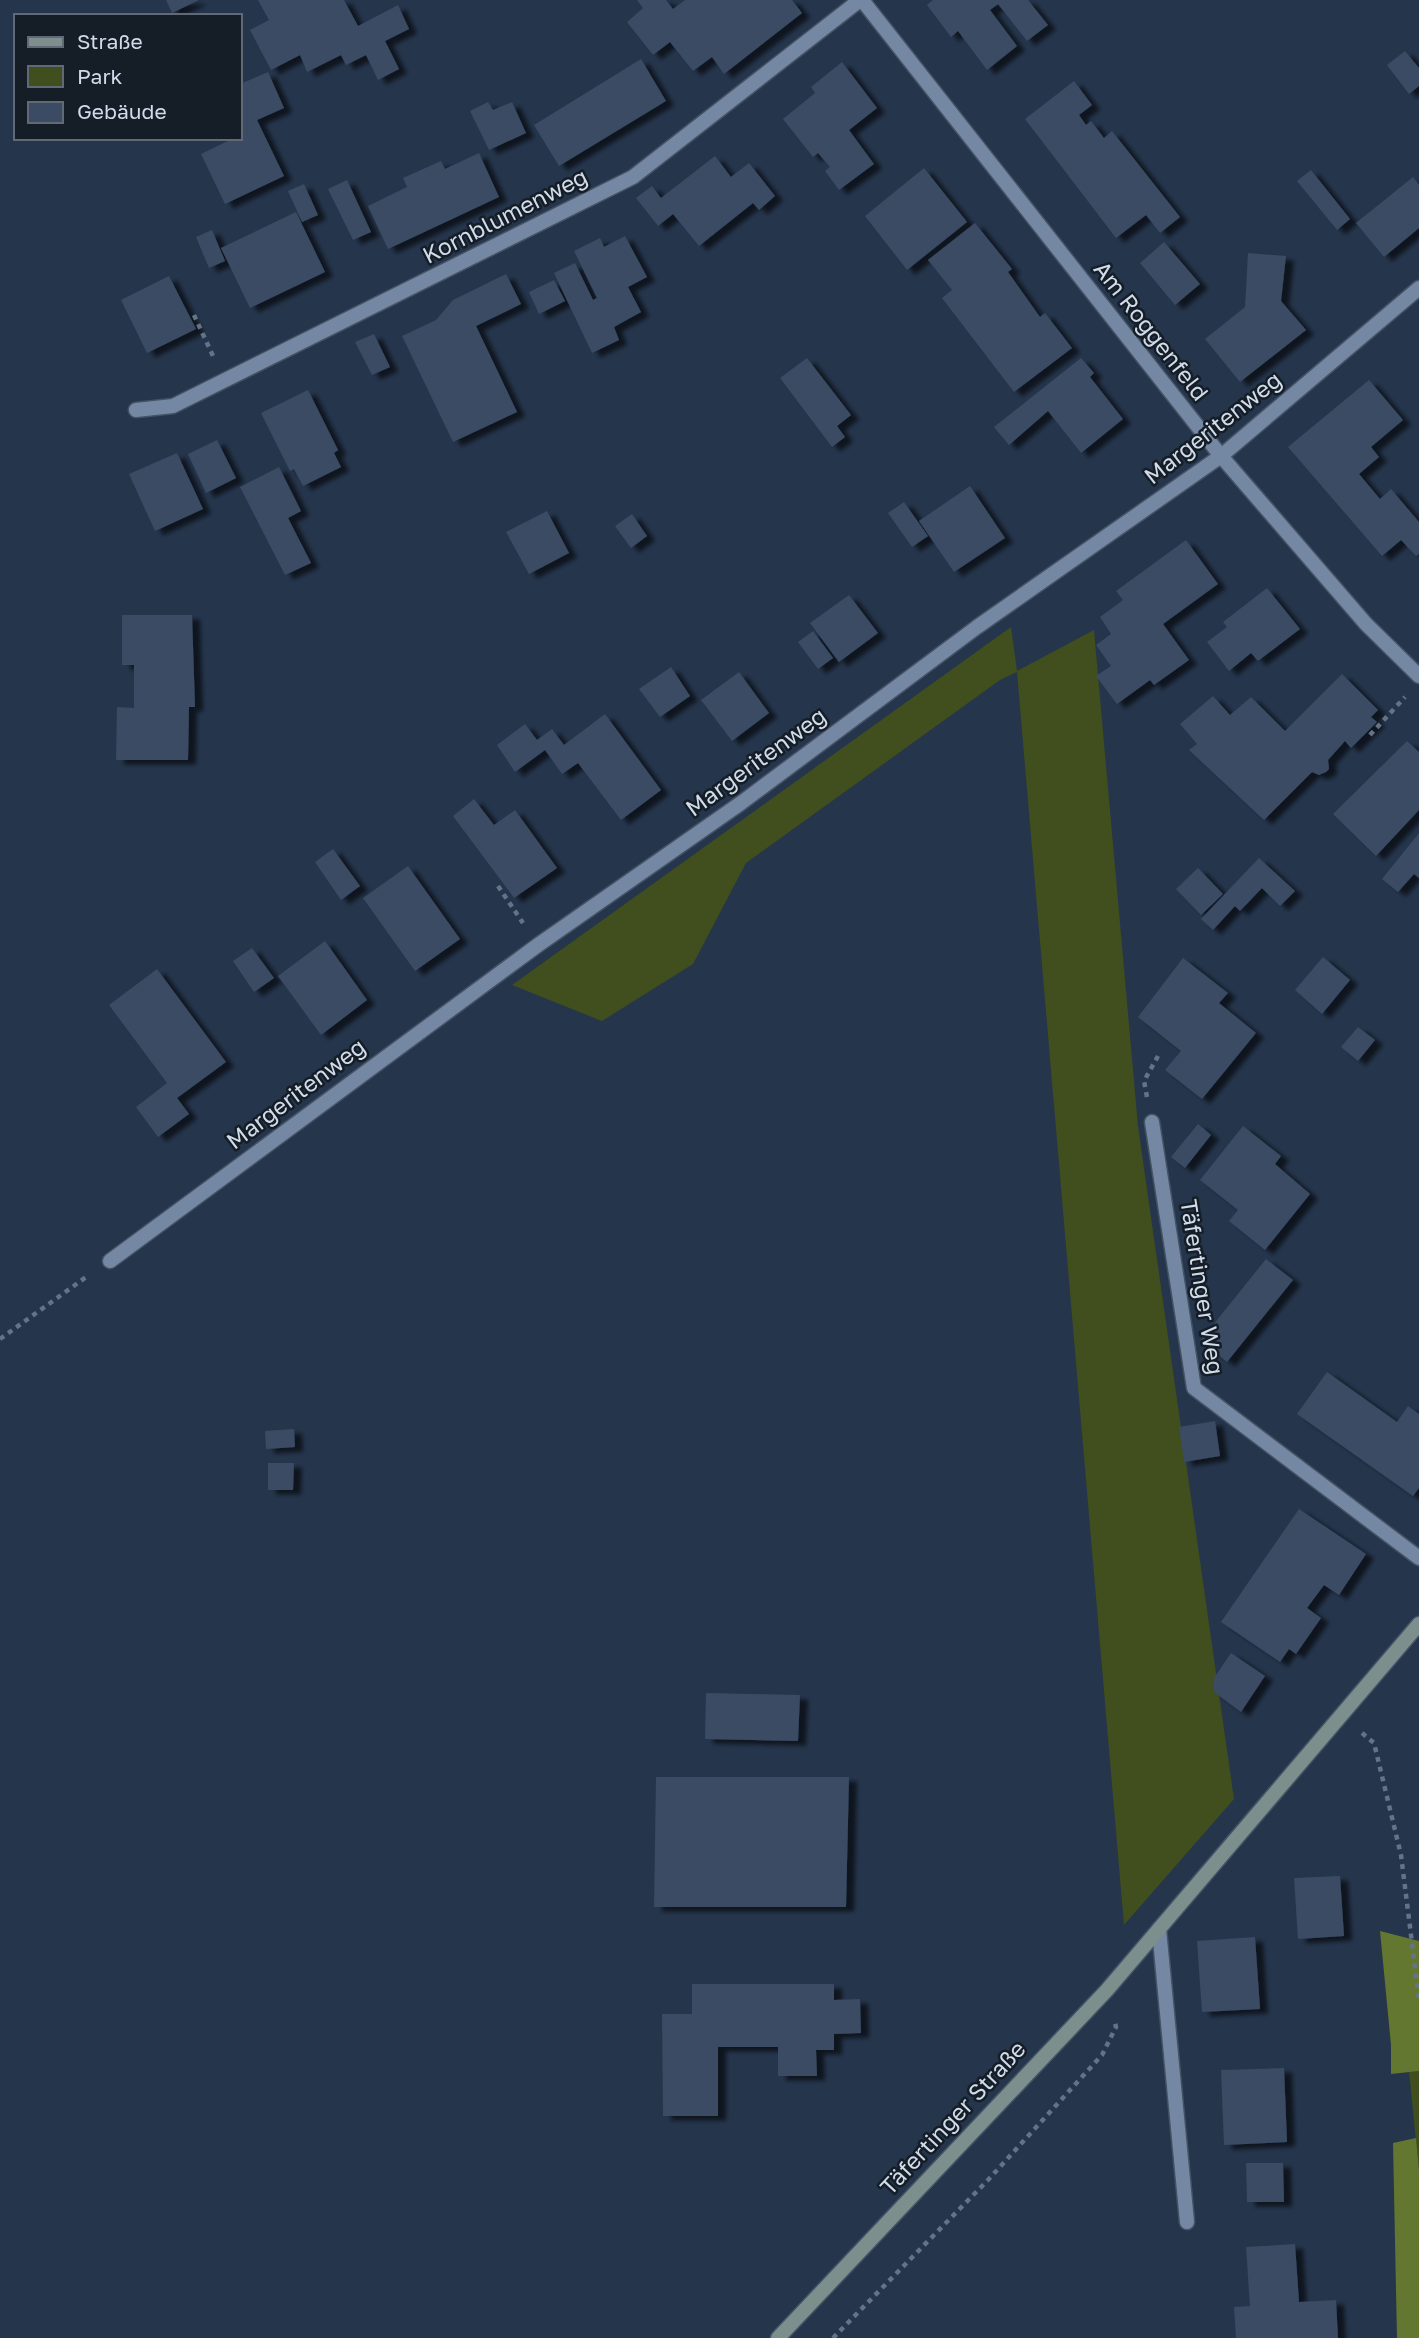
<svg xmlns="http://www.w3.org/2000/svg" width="1419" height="2338" font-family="'Golos Text',sans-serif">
  <defs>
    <filter id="shadow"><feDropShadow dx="8" dy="4.5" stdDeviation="2" flood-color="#0009"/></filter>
  </defs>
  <rect width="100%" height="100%" fill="#25354c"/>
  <!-- green -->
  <path fill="#414e1d" d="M1011 627 1017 671 1094 630 1138 1126 1234 1799 1124 1925 1017 672 1000 680 746 863 693 964 602 1021 512 985Z
    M1419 2071V2170L1409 2072Z"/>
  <!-- forest -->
  <path fill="#647730" d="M1380 1931 1419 1941V2071L1391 2074V2045Z
    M1416 2138 1419 2170V2338H1397L1393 2143Z"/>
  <!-- building -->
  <path fill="#3a4b63" filter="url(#shadow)" d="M166 0H199L172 13Z
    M258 0H344L358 26 398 5 409 29 385 41 399 69 378 80 366 55 346 65 341 55 307 72 300 55 271 70 250 30 269 20Z
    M637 0H666L673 9 685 0H792L802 13 724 74 712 57 693 71 670 42 653 55 627 22 643 8Z
    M933 0H1028L1048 25 1027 41 998 4 990 10 1017 46 987 70 958 31 951 37 927 5Z
    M1405 51 1419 68V86L1409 94 1387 65Z
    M641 59 666 101 559 166 534 125Z
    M842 62 877 108 849 130 874 164 839 190 825 171 830 167 818 153 813 157 783 119 815 93 811 87Z
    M268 72 284 108 257 120 284 176 225 204 201 154 230 140 229 138H240V84Z
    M1074 81 1092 105 1079 115 1086 125 1091 121 1104 138 1112 131 1180 217 1160 233 1146 215 1116 238 1025 119Z
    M488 102 493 110 512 102 526 133 489 150 470 111Z
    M479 153 499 197 388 249 368 206 407 187 403 178 441 161 445 169Z
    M715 156 731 177 749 163 775 196 759 210 753 203 699 246 673 214 658 226 636 198 652 186 661 198Z
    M924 168 967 222 907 270 865 216Z
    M1311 170 1350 219 1337 230 1297 181Z
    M1413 177 1419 185V228L1384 257 1356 223Z
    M347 180 371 232 353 240 328 189Z
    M304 184 318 215 302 222 288 191Z
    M296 212 325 272 250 308 221 248Z
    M975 223 1012 269 1008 272 1040 317 1045 313 1072 348 1014 392 942 298 952 290 928 260Z
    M212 230 225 261 209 268 196 237Z
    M625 236 647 277 628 287 641 312 614 327 619 340 592 353 554 273 575 263 593 300 597 298 574 251 600 238 604 247Z
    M1164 242 1200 284 1175 305 1140 263Z
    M1248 253 1286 256 1281 301 1306 330 1240 382 1205 339 1245 307Z
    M506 274 521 304 476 326 517 412 453 442 402 336 436 320 453 300Z
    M169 276 196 329 147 353 121 300Z
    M554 280 565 301 539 314 529 292Z
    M374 334 390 367 372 375 355 342Z
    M807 358 851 415 837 426 845 437 832 447 780 378Z
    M1081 358 1094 373 1090 377 1123 419 1081 453 1048 411 1009 445 994 427Z
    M1369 380 1403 420 1371 447 1379 457 1359 474 1380 499 1391 489 1419 522V554L1416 556 1401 540 1382 556 1288 447Z
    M308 390 338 450 334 453 341 467 303 486 294 469 290 471 261 413Z
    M217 440 236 478 206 493 188 454Z
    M177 453 203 509 155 531 129 474Z
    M279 467 301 511 288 518 311 563 285 575 240 487Z
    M970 486 1005 538 954 572 919 521Z
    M904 502 928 536 912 547 888 513Z
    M547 511 569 553 529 574 506 532Z
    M632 514 647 536 631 548 615 526Z
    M1186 540 1218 584 1163 624 1189 660 1154 685 1150 680 1117 704 1096 676 1111 666 1096 645 1111 634 1100 617 1123 600 1116 591Z
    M1267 588 1300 629 1258 661 1251 653 1229 671 1207 642 1227 627 1223 622Z
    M849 595 878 633 839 662 810 623Z
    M122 615H192L195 707H189L188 760H116L117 707 134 708V665H122Z
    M813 631 833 658 818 669 798 642Z
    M671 667 690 696 660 717 639 689Z
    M739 672 769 713 732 741 701 700Z
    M1342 674 1378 710 1371 717 1377 722 1351 748 1345 741 1328 760 1329 769 1326 772 1319 775 1312 772 1264 820 1189 750 1197 744 1180 724 1213 696 1230 715 1251 697 1285 731Z
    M605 714 661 790 621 820 578 763 562 774 545 750 515 772 497 745 525 724 537 740 552 729 564 745Z
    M1407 741 1419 752V810L1376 856 1333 814Z
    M474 799 494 825 515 810 557 868 514 898 453 816Z
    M1419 833V878L1414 874 1398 892 1382 879Z
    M333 849 360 886 341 900 315 862Z
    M1259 858 1295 891 1280 906 1262 888 1240 911 1235 906 1213 930 1201 919Z
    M408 866 460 939 415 971 363 898Z
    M1198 868 1223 894 1201 915 1176 889Z
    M325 941 367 1000 321 1035 278 976Z
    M252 948 274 978 254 992 233 961Z
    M1323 957 1350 980 1322 1014 1295 990Z
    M1183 958 1228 993 1219 1003 1256 1033 1202 1099 1165 1070 1181 1051 1138 1017Z
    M157 969 226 1062 177 1098 189 1114 158 1137 136 1107 167 1083 109 1005Z
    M1358 1027 1375 1040 1358 1061 1341 1047Z
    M1198 1124 1211 1135 1185 1168 1171 1157Z
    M1243 1126 1281 1156 1275 1164 1310 1194 1265 1250 1229 1221 1238 1210 1200 1180Z
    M1266 1259 1293 1280 1227 1362 1201 1340Z
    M1327 1372 1397 1422 1408 1406 1419 1414V1488L1413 1496 1297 1414Z
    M1215 1421 1220 1456 1184 1462 1179 1427Z
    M294 1429 295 1447 266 1449 265 1431Z
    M268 1463H294L293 1490H268Z
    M1299 1509 1366 1554 1339 1595 1324 1585 1307 1608 1321 1618 1296 1654 1289 1649 1280 1662 1221 1622Z
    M1231 1653 1265 1676 1241 1712 1214 1692V1678Z
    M706 1693 800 1695 798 1741 705 1739Z
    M656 1777H849L846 1907H654Z
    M1340 1876 1344 1936 1298 1939 1294 1878Z
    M1255 1937 1260 2009 1202 2012 1197 1941Z
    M692 1984H834V2000L860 1999 861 2033 834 2034V2050H816L817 2076H778V2047H718V2116H663L662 2014H692Z
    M1284 2068 1287 2142 1224 2145 1221 2070Z
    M1246 2163H1283L1284 2202H1247Z
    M1295 2244 1299 2302 1336 2300 1338 2338H1236L1234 2307 1250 2306 1246 2247Z"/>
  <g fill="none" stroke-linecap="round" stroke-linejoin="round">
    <defs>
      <path id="street" d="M862 0 1221 456 1366 624 1419 676
        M136 410 173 406 633 177 860 0
        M1152 1122 1194 1388 1419 1558
        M110 1261 538 945 741 803 977 627 1221 456 1419 288
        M1159 1929 1187 2222"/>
      <path id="secondary" d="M778 2338 1107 1990 1419 1624"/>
    </defs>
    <!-- street casing -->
    <use href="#street" stroke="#445265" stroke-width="17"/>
    <!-- secondary casing -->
    <use href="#secondary" stroke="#445265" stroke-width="17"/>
    <!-- path -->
    <path stroke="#657387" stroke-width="4.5" stroke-dasharray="5 5" stroke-linecap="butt" d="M194 315 213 356
      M1370 735 1405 697
      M498 886 523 923
      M1147 1097 1144 1081 1158 1056
      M0 1339 89 1275
      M1362 1733 1374 1743 1401 1855 1419 1999
      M833 2338 988 2180 1102 2055 1116 2027 1115 2023"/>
    <!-- street -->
    <use href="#street" stroke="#7588a3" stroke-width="14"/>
    <!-- secondary -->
    <use href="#secondary" stroke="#7c8f8d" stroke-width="14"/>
  </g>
  <g text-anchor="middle" stroke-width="5" stroke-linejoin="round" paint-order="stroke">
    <!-- street labels -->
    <g font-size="23" fill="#d1dcea" stroke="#151d27">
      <text transform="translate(505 216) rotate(-27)" y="8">Kornblumenweg</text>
      <text transform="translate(1151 331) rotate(52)" y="8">Am Roggenfeld</text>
      <text transform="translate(1213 428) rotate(-38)" y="8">Margeritenweg</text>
      <text transform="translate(756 762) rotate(-36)" y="8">Margeritenweg</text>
      <text transform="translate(296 1094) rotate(-37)" y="8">Margeritenweg</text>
      <text transform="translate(1202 1287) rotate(81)" y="8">Täfertinger Weg</text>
      <text transform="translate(953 2118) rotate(-47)" y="8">Täfertinger Straße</text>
    </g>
  </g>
  <!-- legend -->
  <rect x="14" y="14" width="228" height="126" fill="#151d27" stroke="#606975" stroke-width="2"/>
  <rect x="28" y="37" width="35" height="10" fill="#7c8f8d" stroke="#606975" stroke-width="2"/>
  <text x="77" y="49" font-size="21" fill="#d1dcea">Straße</text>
  <rect x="28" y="66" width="35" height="21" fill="#414e1d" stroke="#606975" stroke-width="2"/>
  <text x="77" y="84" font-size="21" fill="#d1dcea">Park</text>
  <rect x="28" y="102" width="35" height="21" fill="#3a4b63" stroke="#606975" stroke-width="2"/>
  <text x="77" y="119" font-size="21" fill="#d1dcea">Gebäude</text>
</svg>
